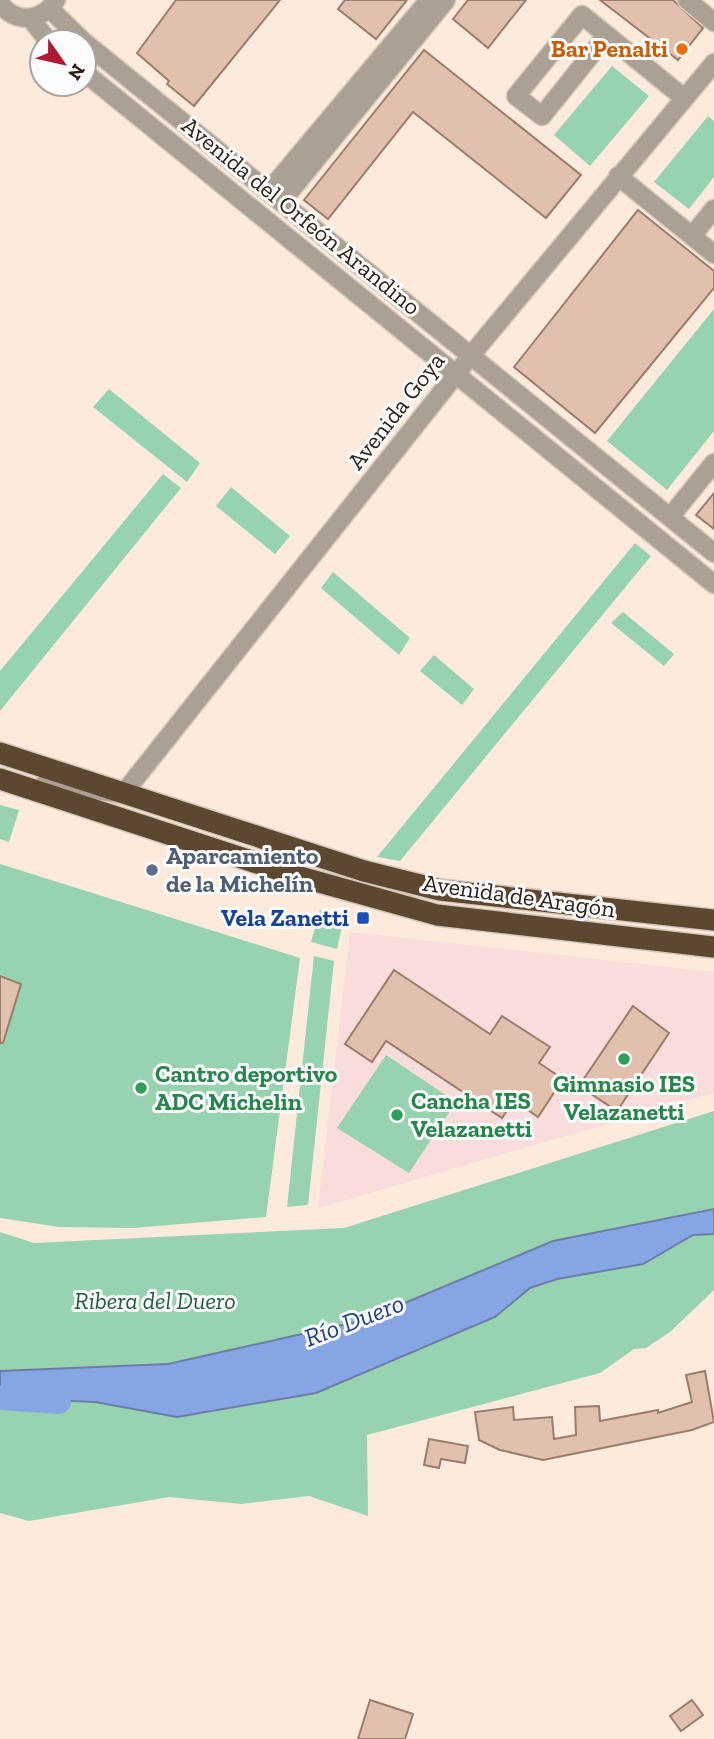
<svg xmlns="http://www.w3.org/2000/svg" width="714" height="1739" font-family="'Zilla Slab',serif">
  <rect width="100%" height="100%" fill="#fcebdc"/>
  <!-- education -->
  <path fill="#f8dddc" d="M350 932 714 972V1093L318 1208Z"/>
  <!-- green -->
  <path fill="#97d2b1" d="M612 66 649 96 590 166 554 135Z
    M708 116 714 121V177L689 209 654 182Z
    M714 309V431L667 490 607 441Z
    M109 389 200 463 187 482 93 407Z
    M163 474 181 488 0 711V671Z
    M231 487 290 536 275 554 216 506Z
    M635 543 651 556 400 861 377 857Z
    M333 572 410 638 399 655 321 588Z
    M623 612 674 654 664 666 611 623Z
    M434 655 474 689 462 705 420 671Z
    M0 805 19 810 9 842 0 839Z
    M0 864 300 958 266 1217 133 1228 59 1227 0 1218Z
    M320 910 344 917 337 949 311 942Z
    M314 956 334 961 308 1205 287 1207Z
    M386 1055 456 1102 409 1173 337 1128Z
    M714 1111V1208L553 1241 364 1320 168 1364 0 1371V1232L34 1243 344 1228Z
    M714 1234V1290L670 1332 646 1348 634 1349 600 1373 367 1435 368 1516 309 1496 241 1504 169 1497 29 1521 0 1513V1398L95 1402 177 1417 495 1317 530 1288 557 1279 643 1264 694 1235Z"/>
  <!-- water -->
  <path fill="#86a5e4" stroke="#6b7ea7" stroke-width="2" d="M714 1209V1234L693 1235 643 1264 557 1279 530 1288 495 1317 316 1393 177 1417 95 1402 0 1398V1371L168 1364 364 1320 553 1241Z"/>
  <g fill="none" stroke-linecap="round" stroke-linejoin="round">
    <!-- river -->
    <path stroke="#86a5e4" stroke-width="24" d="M0 1398 59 1402"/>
  </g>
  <!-- building -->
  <path fill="#e1c0ad" stroke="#9b7d6b" stroke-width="2" d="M176 0H280L194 106 167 84 169 81 137 53Z
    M345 0H407L376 39 338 9Z
    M468 0H526L488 48 453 19Z
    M600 0H673L703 28 678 60Z
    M424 50 581 175 546 218 413 112 328 219 304 200Z
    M638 210 714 271V288L595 433 514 367Z
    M714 493V529L696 515Z
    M394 970 490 1034 502 1016 550 1047 539 1063 563 1079 538 1117 514 1100 502 1118 386 1041 372 1062 345 1044Z
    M0 976 21 984 3 1043H0Z
    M633 1006 669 1033 617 1111 579 1086Z
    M705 1371 714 1422 692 1430 543 1460 500 1450 479 1440 475 1412 513 1407 514 1420 552 1417 554 1439 576 1435 575 1407 599 1406 600 1421 658 1410V1413L692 1402 686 1375Z
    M429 1439 468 1446 465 1463 441 1459 439 1468 424 1465Z
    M370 1700 413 1714 405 1739H358Z
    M692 1700 703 1715 681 1731 670 1716Z"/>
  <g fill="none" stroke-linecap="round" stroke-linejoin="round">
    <defs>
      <path id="minor" d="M687 0 714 22
        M0 3C15 25 43 21 56 0
        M50 9 84 42
        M30 18 49 42
        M607 35 542 116 516 96 582 15 684 98
        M84 42 714 553
        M84 72 714 584
        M618 176 714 254
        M269 191 429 0
        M282 201 446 0
        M692 236 714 209
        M670 517 714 463
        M37 791 46 783 123 794 472 354 714 63"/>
      <path id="highway" d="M0 753 364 871 440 890 714 920
        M0 779 297 876 437 915 714 947"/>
    </defs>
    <!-- minor casing -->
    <use href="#minor" stroke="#d7c7b9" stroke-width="21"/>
    <!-- highway casing -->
    <use href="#highway" stroke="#d7c7b9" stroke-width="24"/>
    <!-- minor -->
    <use href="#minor" stroke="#aaa094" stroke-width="18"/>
    <!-- highway -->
    <use href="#highway" stroke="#5c4831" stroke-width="21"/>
  </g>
  <!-- markers -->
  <circle fill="#e8710a" stroke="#fbfbfb" stroke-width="2.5" cx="682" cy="49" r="7"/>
  <circle fill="#5c6f8a" stroke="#fbfbfb" stroke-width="2.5" cx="152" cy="870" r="7"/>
  <rect fill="#1a4fb4" stroke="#fbfbfb" stroke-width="2.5" x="356" y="911" width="14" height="14" rx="3.5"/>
  <g fill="#2e9e5b" stroke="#fbfbfb" stroke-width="2.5">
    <circle cx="624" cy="1059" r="7"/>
    <circle cx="141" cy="1088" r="7"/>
    <circle cx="397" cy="1115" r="7"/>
  </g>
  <g text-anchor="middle" stroke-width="6" stroke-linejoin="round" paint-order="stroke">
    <!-- food labels -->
    <g font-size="24" font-weight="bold" fill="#c56008" stroke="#fbfbfb" text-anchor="end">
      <text x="668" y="57">Bar Penalti</text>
    </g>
    <!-- street labels -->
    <g font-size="24" fill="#2c2219" stroke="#fbfbfb">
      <text transform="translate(301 216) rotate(39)" y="8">Avenida del Orfeón Arandino</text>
      <text transform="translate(396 411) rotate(-52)" y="8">Avenida Goya</text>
      <text transform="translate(519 896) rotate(8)" y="8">Avenida de Aragón</text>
    </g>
    <!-- service labels -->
    <g font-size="24" font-weight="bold" fill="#4e5e75" stroke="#fbfbfb" text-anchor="start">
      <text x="166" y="864">Aparcamiento<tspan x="166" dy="28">de la Michelín</tspan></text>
    </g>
    <!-- transit labels -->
    <g font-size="24" font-weight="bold" fill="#164399" stroke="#fbfbfb" text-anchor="end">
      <text x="349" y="926">Vela Zanetti</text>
    </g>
    <!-- leisure labels -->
    <g font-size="24" font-weight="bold" fill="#27864d" stroke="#fbfbfb" text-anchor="start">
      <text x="155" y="1082">Cantro deportivo<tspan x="155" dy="28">ADC Michelin</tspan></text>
      <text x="624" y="1092" text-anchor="middle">Gimnasio IES<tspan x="624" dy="28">Velazanetti</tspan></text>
      <text x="411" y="1109">Cancha IES<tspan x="411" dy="28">Velazanetti</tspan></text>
    </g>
    <!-- park labels -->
    <g font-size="24" font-style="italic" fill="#225d41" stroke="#fbfbfb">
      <text x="155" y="1309">Ribera del Duero</text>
    </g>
    <!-- water labels -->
    <g font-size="26" font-style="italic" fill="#21418b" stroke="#fbfbfb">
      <text transform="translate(354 1320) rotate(-21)" y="9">Río Duero</text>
    </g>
  </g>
  <!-- north arrow -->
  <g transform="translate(63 63) rotate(124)"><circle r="33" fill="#fbfbfb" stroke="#a8a4a1" stroke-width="2"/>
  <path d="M0-5L12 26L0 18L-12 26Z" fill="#ae1a33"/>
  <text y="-10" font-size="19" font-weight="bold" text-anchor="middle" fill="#2c2219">N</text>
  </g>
</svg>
